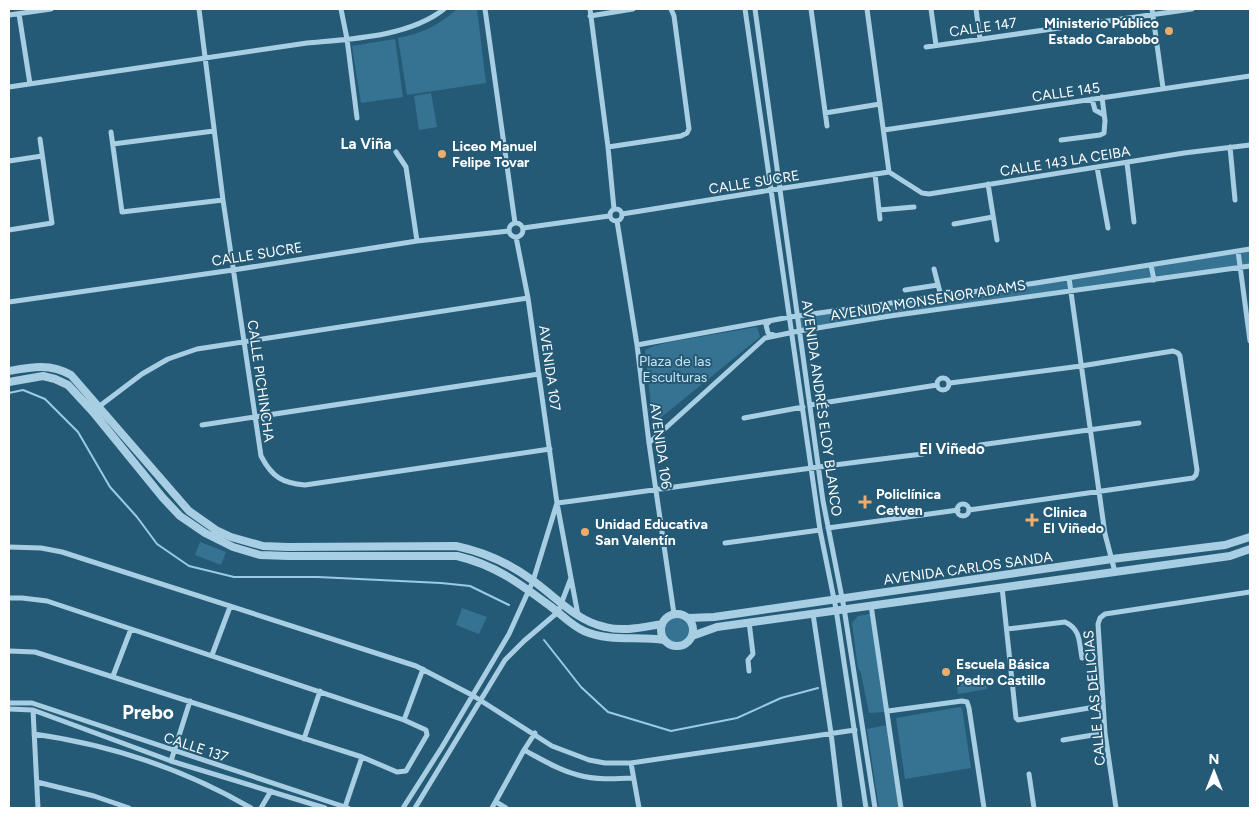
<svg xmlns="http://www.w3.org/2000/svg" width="1259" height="817" font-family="Figtree,sans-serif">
  <rect width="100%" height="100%" fill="#255a76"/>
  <!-- green -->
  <path fill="#367392" d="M457 9H477L486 83 407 95 398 38C424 33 437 26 457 9Z
    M395 39 403 97 361 103 352 46Z
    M431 93 437 127 419 130 414 96Z
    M1250 249V266L799 331 797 316Z
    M757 327 760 337 653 424 645 350 654 346 670 342Z
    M200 542 226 552 221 565 195 555Z
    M462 608 487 617 479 634 456 625Z
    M870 614 885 712 869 713 861 673 858 668 852 623 858 616Z
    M663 630a14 14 0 1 1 28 0a14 14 0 1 1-28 0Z
    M985 675 987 689 958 694 956 680Z
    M960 707 962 708 971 768 905 779 896 718Z
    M887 725 899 808H879L867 729Z"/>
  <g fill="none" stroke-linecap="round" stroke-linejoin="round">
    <!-- stream -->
    <path stroke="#9bcbe3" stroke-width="2" d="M9 393 23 390 45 399 78 432 110 487 137 517 157 544 189 566 234 577H318L441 583 470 586 509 605
      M544 640 581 687 608 712 671 731 737 718 781 698 818 688"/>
    <!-- minor -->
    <path stroke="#a7cee2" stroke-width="5" d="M199 9 223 200 261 456C272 477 282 483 305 485L550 449
      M341 9 347 39 357 118
      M485 9 515 223
      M590 9 608 147 614 209
      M745 9 820 530 836 609 866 808
      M755 9 823 501 844 608 875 808
      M811 9 827 126
      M867 9 889 172
      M931 9 936 45
      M976 9 980 39
      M1152 9 1163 88
      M19 14 30 84
      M9 15 51 9
      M590 16 633 9
      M926 47 1192 9
      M9 87 307 43C350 39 409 37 444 9
      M1092 99 1095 110 1104 115
      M825 113 880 104
      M884 130 1250 76
      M111 132 122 212 223 200
      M1061 140 1100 135 1104 133 1105 121 1102 97
      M113 144 214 131
      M608 147 681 136 687 133 689 129 674 16 671 9
      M1230 147 1235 200
      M396 152 406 167 417 241
      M9 161 42 156
      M1127 163 1134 222
      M1097 167 1108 228
      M889 172 922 193 929 194 1184 153 1250 145
      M875 174 880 219
      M988 184 997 240
      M610 215a6 6 0 1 1 12 0a6 6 0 1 1-12 0Z
      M879 210 914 207
      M622 214 771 190 889 172
      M617 221 637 345 649 443 674 614
      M509 230a7 7 0 1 1 14 0a7 7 0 1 1-14 0Z
      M954 224 993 217
      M523 228 609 216
      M9 230 52 223 40 139
      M1238 251 1250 341
      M1151 265 1154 280
      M934 269 941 296
      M1069 278 1105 534 1115 572
      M905 290 938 285
      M9 302 233 270 417 241 509 231
      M770 321 766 325 768 333 774 335
      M637 345 790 317 1036 283 1250 249
      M937 384a6 6 0 1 1 12 0a6 6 0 1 1-12 0Z
      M950 383 1081 366 1173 351 1178 353 1180 356 1197 470 1196 475 1193 478 969 510
      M810 405 937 385
      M97 408 142 374 168 359 197 349 528 298
      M744 418 803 407
      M202 425 539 374
      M649 443 765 338 799 331 890 316 1250 266
      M980 445 1139 423
      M557 503C679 487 801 468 923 454
      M957 510a6 6 0 1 1 12 0a6 6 0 1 1-12 0Z
      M828 528 958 510
      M725 543 820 530
      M9 547 41 548 62 552 416 666 472 695 552 746 589 760 605 763H631L855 730
      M571 578 578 615
      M1002 587 1016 718 1018 720 1095 707
      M9 598H22L47 601 404 720 426 730 427 735 406 771 397 772 362 757 35 652 9 651
      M871 605 901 808
      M813 614 831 733 840 808
      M1007 629 1065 622C1081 629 1079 643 1082 658
      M212 655 230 607
      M749 671 748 660 753 654 749 622
      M113 676 131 629
      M9 703H32L348 808
      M9 709 33 710 171 761 325 808
      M33 710 38 808
      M888 711 962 701 967 702 969 708 984 808
      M404 720 423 669
      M34 734C111 745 184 769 251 808
      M304 739 320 691
      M1063 740 1105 733
      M524 750C541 759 558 770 578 775 595 780 615 779 633 778
      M171 761 190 701
      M631 763 639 808
      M1029 774 1034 808
      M37 782 94 796 129 808
      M496 802 506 808
      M345 807 362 757
      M261 808 271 791
      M403 808 442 747 509 634 533 581 557 503
      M415 808 505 660 524 641 558 612 571 578 557 503 528 298 516 237
      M492 808 524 750 535 733
      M1116 808 1105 733 1098 624 1100 618 1105 614 1250 592"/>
    <!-- tertiary -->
    <path stroke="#a7cee2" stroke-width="8" d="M9 371C31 367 50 363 71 375L189 511 216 530 231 537 263 546 288 547 456 546C484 552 509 563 532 580 555 596 576 621 605 627 624 632 643 627 662 624
      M9 382 43 376 55 379 68 385 93 412 163 498 180 516 205 533 233 547 260 555 288 556H457C495 565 519 583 550 606 561 614 572 626 584 631 609 642 638 636 664 640
      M661 630a16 16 0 1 1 32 0a16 16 0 1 1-32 0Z
      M688 618 714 617 1112 559 1225 545 1250 537
      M692 636 717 627 1230 556 1250 549"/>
  </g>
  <!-- markers -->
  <g fill="#ebac6c" stroke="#255a76" stroke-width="2">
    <circle cx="1169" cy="31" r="5"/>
    <circle cx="442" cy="154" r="5"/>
    <path d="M862.5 494.5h5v5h5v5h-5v5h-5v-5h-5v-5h5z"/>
    <path d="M1029.5 512.5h5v5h5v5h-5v5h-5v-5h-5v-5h5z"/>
    <circle cx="585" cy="532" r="5"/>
    <circle cx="946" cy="672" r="5"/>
  </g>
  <g text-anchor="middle" stroke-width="4" stroke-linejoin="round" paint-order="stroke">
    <!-- poi labels -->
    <g font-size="14" font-weight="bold" fill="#fff" stroke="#255a76" text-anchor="start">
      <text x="1159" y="28" text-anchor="end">Ministerio Público<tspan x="1159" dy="16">Estado Carabobo</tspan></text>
      <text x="452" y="151">Liceo Manuel<tspan x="452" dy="16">Felipe Tovar</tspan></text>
      <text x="876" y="499">Policlínica<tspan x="876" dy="16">Cetven</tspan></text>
      <text x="1043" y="517">Clinica<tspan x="1043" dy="16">El Viñedo</tspan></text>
      <text x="595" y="529">Unidad Educativa<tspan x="595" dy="16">San Valentín</tspan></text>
      <text x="956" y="669">Escuela Básica<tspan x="956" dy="16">Pedro Castillo</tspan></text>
    </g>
    <!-- street labels -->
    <g font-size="14" fill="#fff" stroke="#255a76">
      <text transform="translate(983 27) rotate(-8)" y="5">CALLE 147</text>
      <text transform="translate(1066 92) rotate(-8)" y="5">CALLE 145</text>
      <text transform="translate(1065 161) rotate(-9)" y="5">CALLE 143 LA CEIBA</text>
      <text transform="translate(754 182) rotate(-9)" y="5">CALLE SUCRE</text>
      <text transform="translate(257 254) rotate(-9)" y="5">CALLE SUCRE</text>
      <text transform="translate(928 300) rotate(-9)" y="5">AVENIDA MONSEÑOR ADAMS</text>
      <text transform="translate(550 368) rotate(82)" y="5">AVENIDA 107</text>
      <text transform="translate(261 381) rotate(82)" y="5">CALLE PICHINCHA</text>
      <text transform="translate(822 408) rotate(82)" y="5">AVENIDA ANDRÉS ELOY BLANCO</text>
      <text transform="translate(661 446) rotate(82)" y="5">AVENIDA 106</text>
      <text transform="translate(968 568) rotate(-8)" y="5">AVENIDA CARLOS SANDA</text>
      <text transform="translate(1094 698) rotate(-95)" y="5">CALLE LAS DELICIAS</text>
      <text transform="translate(196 747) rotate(18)" y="5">CALLE 137</text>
    </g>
    <!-- park labels -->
    <g font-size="14" fill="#c9e4f2" stroke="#255a76">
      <text x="675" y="366">Plaza de las<tspan x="675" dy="16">Esculturas</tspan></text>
    </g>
    <!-- neighbourhood labels -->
    <g font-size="15" font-weight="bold" fill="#fff" stroke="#255a76">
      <text x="366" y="149">La Viña</text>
      <text x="952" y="454">El Viñedo</text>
    </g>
    <!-- district labels -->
    <g font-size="19" font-weight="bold" fill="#fff" stroke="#255a76">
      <text x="148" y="719">Prebo</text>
    </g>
  </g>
  <!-- border -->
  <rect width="1259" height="817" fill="none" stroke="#ffffff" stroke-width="20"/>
  <!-- north arrow -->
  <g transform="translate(1214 772)" stroke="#255a76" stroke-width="4" paint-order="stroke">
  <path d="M0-4L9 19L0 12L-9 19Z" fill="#ffffff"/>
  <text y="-8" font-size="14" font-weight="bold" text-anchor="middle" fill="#ffffff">N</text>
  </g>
</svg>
